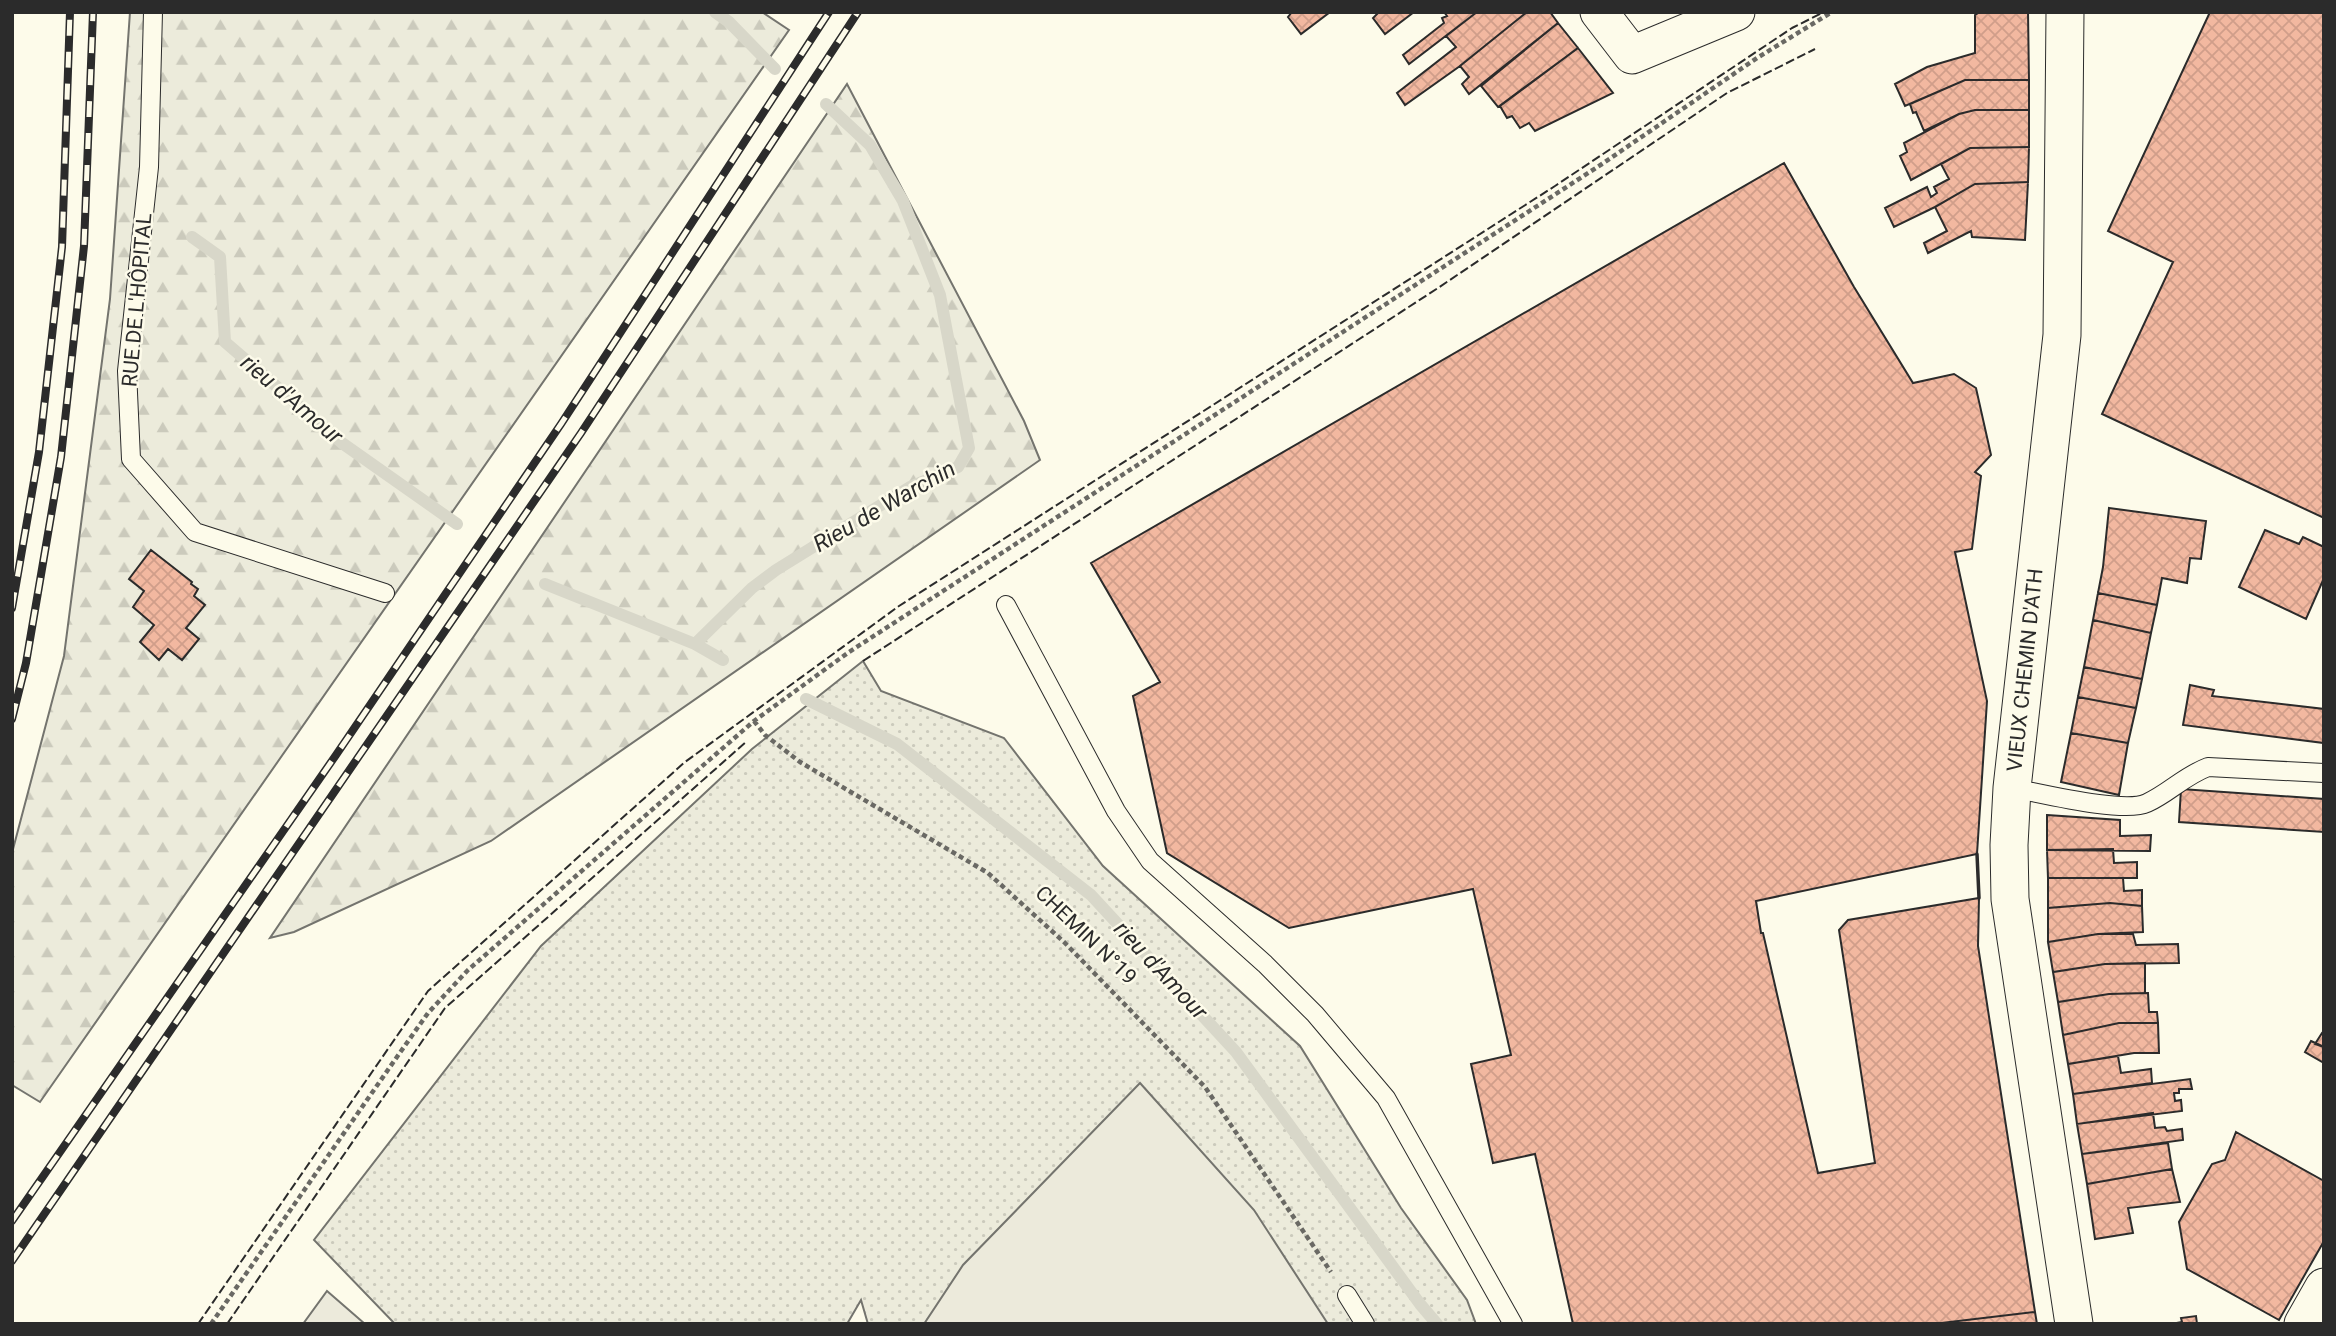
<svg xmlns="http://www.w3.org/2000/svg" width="2336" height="1336" font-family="Roboto,sans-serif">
  <defs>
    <pattern id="grass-dots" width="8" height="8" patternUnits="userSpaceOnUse" patternTransform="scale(1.75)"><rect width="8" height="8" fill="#ecebdb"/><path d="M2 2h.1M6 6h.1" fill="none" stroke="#cbcabc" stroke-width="1.8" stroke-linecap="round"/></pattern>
    <pattern id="forest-firs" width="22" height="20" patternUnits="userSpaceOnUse" patternTransform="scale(1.75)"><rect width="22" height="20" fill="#ecebdb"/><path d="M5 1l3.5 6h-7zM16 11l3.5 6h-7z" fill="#cbcabc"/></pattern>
    <pattern id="building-cross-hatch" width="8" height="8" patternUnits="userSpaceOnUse" patternTransform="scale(1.75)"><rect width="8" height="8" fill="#f2b8a0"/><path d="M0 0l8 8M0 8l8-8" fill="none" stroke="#d09e8a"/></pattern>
  </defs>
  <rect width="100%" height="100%" fill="#fdfbea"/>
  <!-- grass -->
  <path fill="url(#grass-dots)" stroke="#74746e" stroke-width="2" d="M863 661 881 691 1004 738 1103 866 1300 1046 1401 1208 1467 1300 1476 1324H868L861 1300 847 1324H395L314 1240 541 946 752 749Z"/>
  <!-- forest -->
  <path fill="url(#forest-firs)" stroke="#74746e" stroke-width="2" d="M130 12H762L789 30 40 1102 12 1085V853L64 656 110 299Z
    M847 84 1024 421 1040 460 491 841 294 932 270 938Z"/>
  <!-- parking -->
  <path fill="#eceadb" stroke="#74746e" stroke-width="2" d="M1140 1083 1254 1210 1328 1324H924L963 1265Z
    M327 1291 365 1324H303Z"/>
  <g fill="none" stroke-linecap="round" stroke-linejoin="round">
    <!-- stream -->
    <path stroke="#d8d7c9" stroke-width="12" d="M715 12 729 22 775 69
      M192 237 220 257 225 342 342 443 457 524
      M545 584 695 644 723 660
      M695 644 752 588 776 570 910 487 958 467 969 448 940 295 903 201 870 145 826 104
      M806 699 897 744 1091 895 1236 1052 1420 1304 1437 1324"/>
  </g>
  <!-- building -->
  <path fill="url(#building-cross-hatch)" stroke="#2b2b2b" stroke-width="2" d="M1292 12 1302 13 1330 12 1301 34 1288 17Z
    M1379 12H1414L1385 34 1373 18Z
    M1444 12H1477L1409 64 1403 55 1444 23 1442 18 1447 16Z
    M1477 12H1527L1460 66 1405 105 1397 93 1456 47 1446 36Z
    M1527 12H1550L1558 23 1469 94 1462 84 1469 77 1460 66Z
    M1980 12H2028L2029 80H1965L1905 106 1895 84 1927 67 1975 53V15Z
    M2210 12H2324V518L2102 414 2173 262 2108 231Z
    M1558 23 1578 48 1498 107 1481 86Z
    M1578 48 1613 93 1535 131 1529 123 1520 128 1512 116 1507 118 1500 106Z
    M1965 80H2029V110H1975L1959 114 1924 131 1916 112 1913 113 1910 104Z
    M1975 110H2029V147L1970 148 1911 180 1900 156 1907 152 1904 143 1959 114Z
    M2029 147 2028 182 1975 184 1935 207 1894 227 1885 208 1927 187 1931 197 1937 193 1934 187 1949 179 1941 164 1970 148Z
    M1784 163 1854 287 1913 383 1954 374 1976 388 1991 455 1975 472 1981 476 1972 549 1955 552 1987 701 1977 854 1756 901 1761 933H1763L1818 1173 1875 1163 1839 930 1848 920 1979 898 1978 946 2035 1312 1933 1324H1573L1535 1154 1493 1163 1471 1064 1511 1055 1473 889 1289 928 1167 853 1133 696 1160 682 1091 563Z
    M2028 182 2025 240 1972 237 1971 231 1928 253 1924 243 1947 231 1935 207 1975 184Z
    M2109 508 2206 521 2201 559 2190 558 2187 583 2162 578 2157 605 2098 593 2103 567Z
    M2265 530 2299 544 2303 537 2324 547V578L2306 619 2239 587Z
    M151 550 192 582 191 584 198 589 194 596 205 605 186 628 199 639 182 660 168 649 159 660 140 642 154 625 133 607 144 591 129 579Z
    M2098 593 2157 605 2151 633 2093 620Z
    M2093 620 2151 633 2142 679 2084 667Z
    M2084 667 2142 679 2136 708 2078 697Z
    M2190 685 2214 690 2212 696 2324 709V743L2183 725Z
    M2078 697 2136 708 2128 743 2071 733Z
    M2071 733 2128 743 2119 795 2061 782Z
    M2181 789 2324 799V832L2179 822Z
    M2047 815 2120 820V836L2151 835 2150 851 2047 850Z
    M2113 849 2114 863 2137 862V878H2048L2047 850Z
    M2048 878H2123L2124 891 2142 890V906L2110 903 2048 908Z
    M2110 903 2142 906 2143 932 2098 934 2048 942V908Z
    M2098 934H2133L2136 945 2178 944 2179 963 2105 964 2053 972 2048 942Z
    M2145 963V993L2109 994 2058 1002 2053 972 2105 964Z
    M2148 993 2149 1012H2157L2158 1023H2119L2063 1035 2058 1002 2109 994Z
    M2119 1023H2158L2159 1053H2134L2068 1064 2063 1035Z
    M2322 1033 2324 1034V1047L2315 1044Z
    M2311 1041 2324 1047V1063L2305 1052Z
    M2118 1056 2121 1073 2151 1069 2152 1083 2073 1094 2068 1064Z
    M2190 1079 2192 1089H2179V1093H2174L2175 1101 2181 1100 2182 1111 2077 1124 2073 1094Z
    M2153 1113 2155 1128 2165 1127 2167 1131 2182 1129 2183 1140 2082 1154 2077 1124Z
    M2236 1132 2324 1181V1241L2279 1320 2187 1269 2179 1222 2212 1164 2225 1160Z
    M2168 1143 2172 1169 2087 1184 2082 1154Z
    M2172 1169 2180 1202 2128 1208 2133 1233 2095 1239 2087 1184Z
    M2035 1312 2037 1324H1933Z
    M2196 1316 2197 1324H2171L2182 1322 2181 1318Z"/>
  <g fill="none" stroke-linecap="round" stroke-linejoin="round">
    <defs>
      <path id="lane" d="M153 12 149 167 127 371 131 459 195 532 385 593
        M1006 605 1116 811 1150 861 1265 964 1315 1014 1386 1098 1513 1324
        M2012 788C2040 793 2124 814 2147 803 2169 793 2184 776 2208 767L2324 773
        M1347 1295 1365 1324"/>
      <path id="street" d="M1599 12 1632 55 1736 12
        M2065 12 2062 335 2012 788 2009 845 2010 899 2074 1324
        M2303 1324 2324 1287"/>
    </defs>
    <!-- lane casing -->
    <use href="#lane" stroke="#2b2b2b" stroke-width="20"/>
    <!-- street casing -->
    <use href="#street" stroke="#2b2b2b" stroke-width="39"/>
    <!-- path -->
    <path stroke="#6a6964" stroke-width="4.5" stroke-dasharray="5 3.5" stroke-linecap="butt" d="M754 721 765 735 800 762 988 873 1064 942 1205 1087 1331 1272
      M211 1324 399 1054 428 1013 468 970 754 721 849 652 1602 164 1757 58 1832 12"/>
    <!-- lane -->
    <use href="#lane" stroke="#fdfbea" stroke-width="18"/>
    <!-- street -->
    <use href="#street" stroke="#fdfbea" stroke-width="37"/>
    <defs>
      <path id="rail" d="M12 608 39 452 62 247 70 12
        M12 719 26 663 61 457 84 246 93 12
        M12 1221 336 755 561 424 829 12
        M12 1261 581 433 858 12"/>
    </defs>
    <!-- rail casing -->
    <use href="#rail" stroke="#2b2b2b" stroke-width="8"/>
    <!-- rail -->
    <use href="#rail" stroke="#fdfbea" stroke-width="5" stroke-dasharray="16" stroke-linecap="butt"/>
    <!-- fence -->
    <path stroke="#2b2b2b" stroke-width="2" stroke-dasharray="9 3.5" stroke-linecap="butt" d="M863 661 1438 288 1727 93 1815 49
      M198 1324 428 991 685 762 899 606 1555 186 1792 28 1824 12
      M227 1324 445 1008 746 742"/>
    <!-- wall -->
    <path stroke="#2b2b2b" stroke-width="3.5" d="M1977 854 1979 898"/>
  </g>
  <g text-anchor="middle" stroke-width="5" stroke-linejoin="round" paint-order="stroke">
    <!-- street labels -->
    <g font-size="21" fill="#2b2b2b" stroke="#fdfbea">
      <text transform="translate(137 300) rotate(-85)" y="7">RUE DE L'HÔPITAL</text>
      <text transform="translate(2025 670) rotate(-84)" y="7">VIEUX CHEMIN D'ATH</text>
      <text transform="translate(1086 935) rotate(44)" y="7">CHEMIN N°19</text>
    </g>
    <!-- water labels -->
    <g font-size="23" font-style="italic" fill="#2b2b2b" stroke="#fdfbea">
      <text transform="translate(292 399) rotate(40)" y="8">rieu d'Amour</text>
      <text transform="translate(884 506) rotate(-30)" y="8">Rieu de Warchin</text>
      <text transform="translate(1161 970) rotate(47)" y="8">rieu d'Amour</text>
    </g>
  </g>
  <!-- border -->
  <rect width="2336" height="1336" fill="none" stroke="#2b2b2b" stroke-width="28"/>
</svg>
